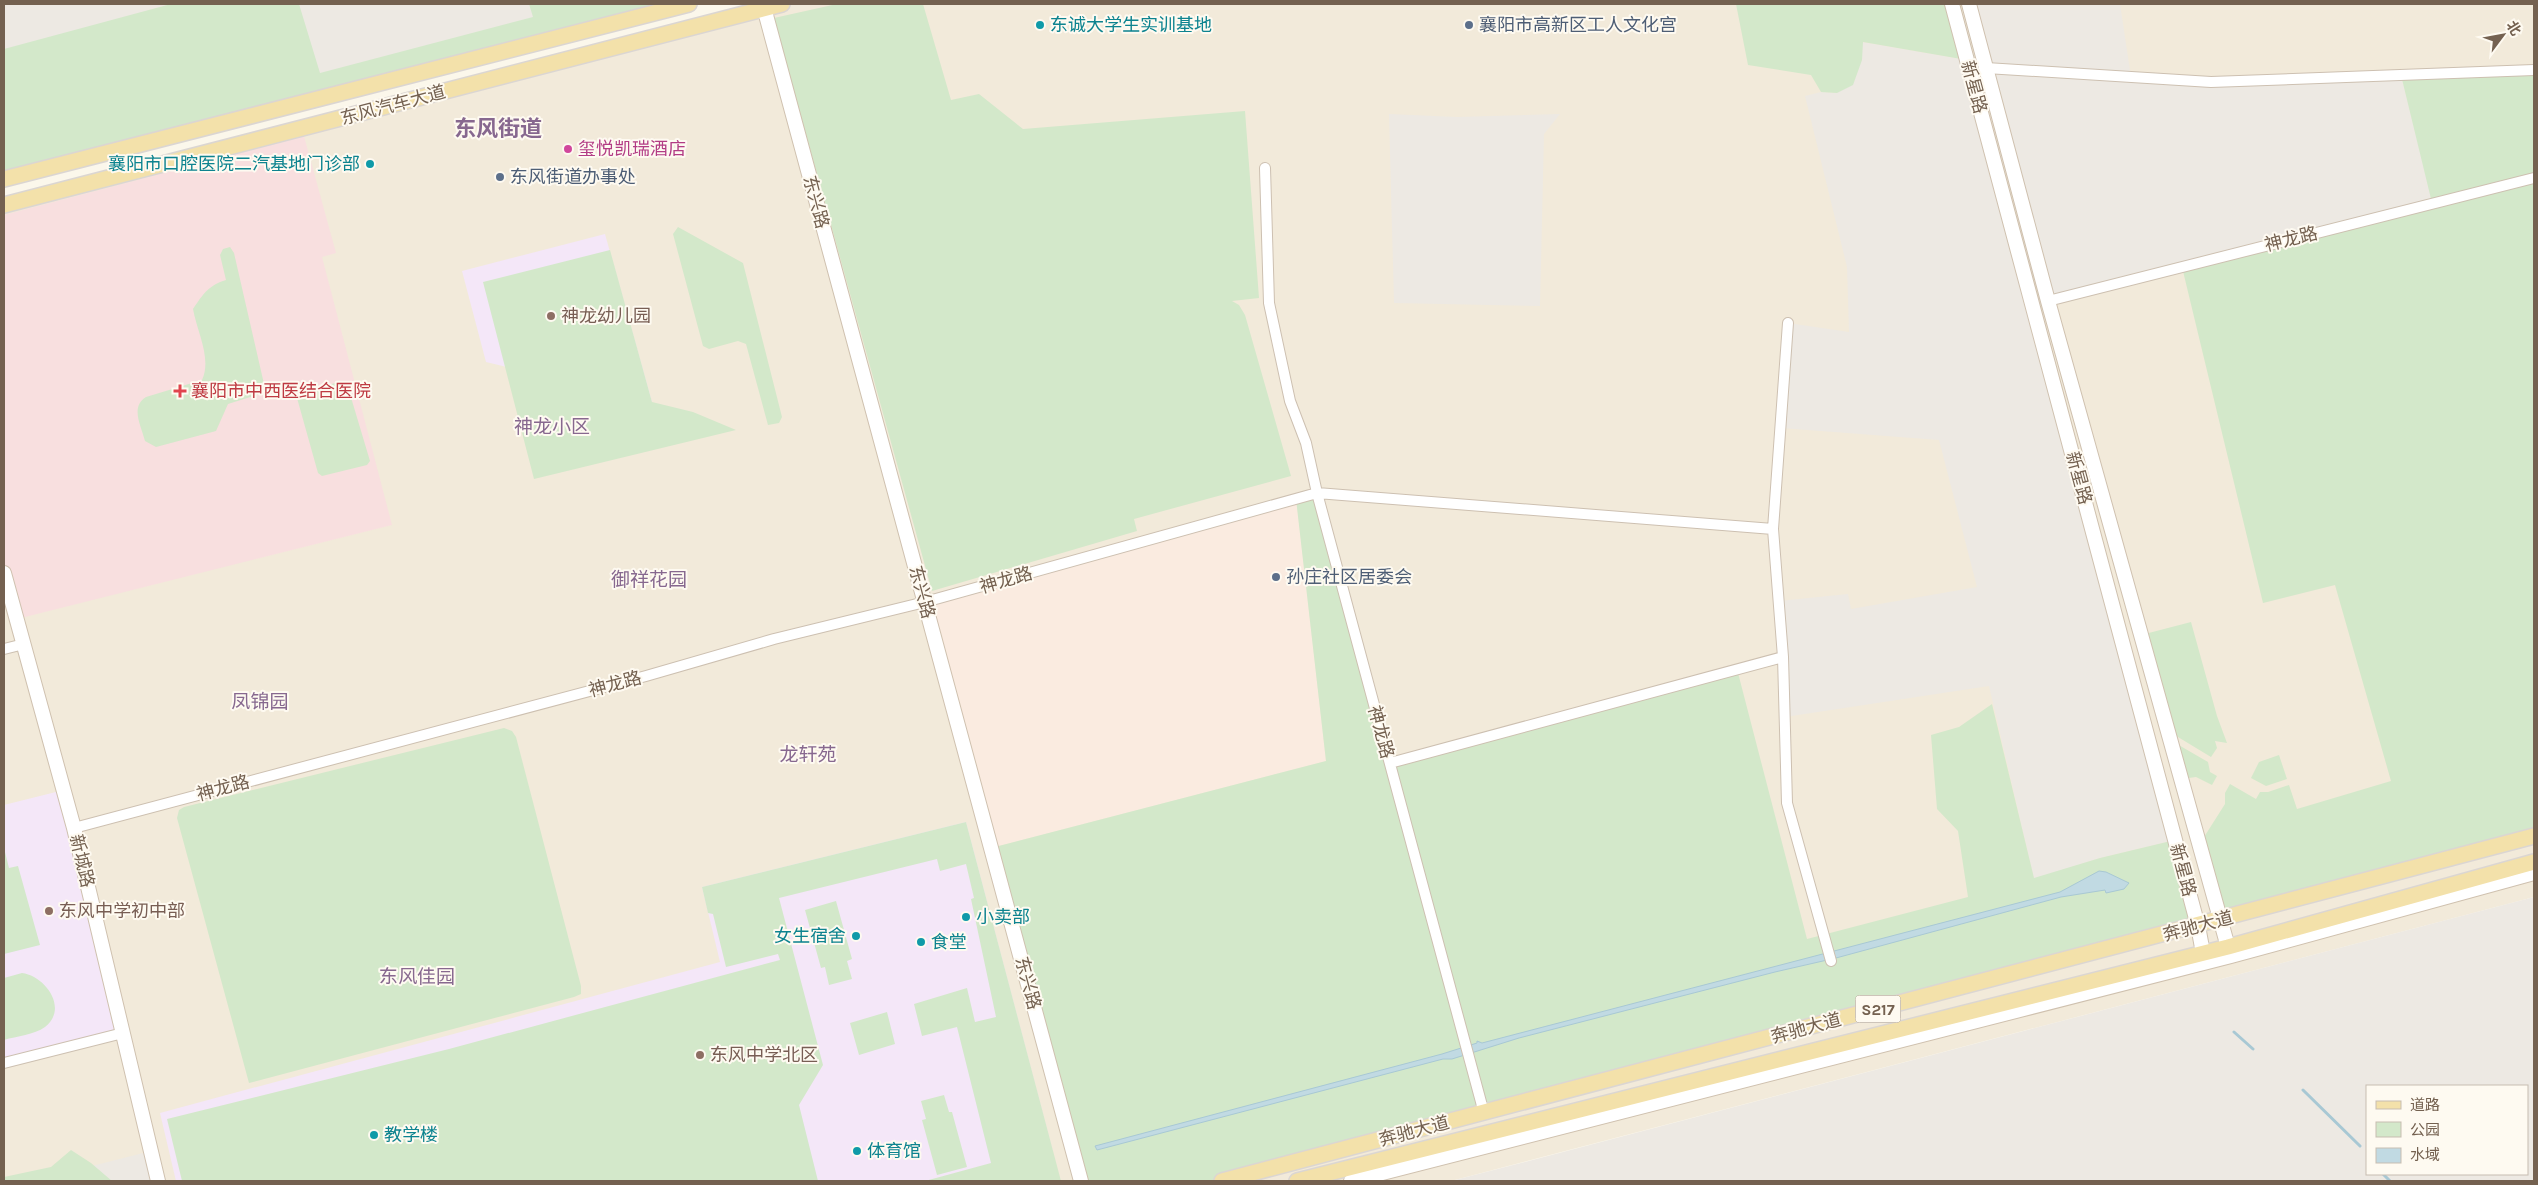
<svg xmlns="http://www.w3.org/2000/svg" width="2538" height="1185" font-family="Karla,'Noto Sans SC',sans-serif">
  <rect width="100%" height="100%" fill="#fbf7eb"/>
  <!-- residential -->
  <path fill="#f2eada" d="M782 4H2534V897L1451 1181H4V205Z"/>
  <!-- commercial -->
  <path fill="#faebe0" d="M1297 504 1326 761 991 848 925 602Z"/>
  <!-- industrial -->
  <path fill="#ede9e3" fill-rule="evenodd" d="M4 4H689L4 179Z
    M1969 4H2120L2131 77 2211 82 2401 75 2433 203 2048 301Z
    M1862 42 1967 60 2175 840 2100 858 2034 879 1989 686 1785 717 1779 601 1848 594 1851 609 1977 587 1939 440 1781 428 1788 323 1849 332 1847 267 1805 96 1821 92 1837 93 1862 60Z
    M1389 114 1457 117 1560 114 1544 134 1540 306 1394 303Z
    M2534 897V1181H1451L1517 1164ZM2527 1086V1174H2367V1086Z
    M151 1151 158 1181H33Z"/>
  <!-- education -->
  <path fill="#f4e7f8" d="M605 234 652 402 486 362 462 271Z
    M64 790 123 1033 4 1063V805Z
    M966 822 1053 1152 947 1181H176L160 1113 720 962 702 887Z"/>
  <!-- medical -->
  <path fill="#f8dfdf" d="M304 136 336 253 322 257 392 525 17 619 4 573V215Z"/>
  <!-- green -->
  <path fill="#d3e8ca" d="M171 4H299L320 73 533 17 529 4H689L4 179V49Z
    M837 4H923L951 100 979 94 1023 129 1245 111 1259 298 1232 301 1239 305 1245 315 1291 476 1134 519 1137 531 932 591 774 18Z
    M1736 4H1952L1967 60 1863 42 1862 60 1853 85 1837 93 1821 92 1811 75 1748 65Z
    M2534 70V836L2220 920 2199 845 2225 804V793L2230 784 2256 799 2260 792H2268L2289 785 2297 809 2391 781 2335 585 2263 603 2182 267 2432 203 2401 75Z
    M678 227 743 263 782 417 779 423 768 425 746 344 738 341 709 349 703 346 673 234Z
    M230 247 234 253 264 384 260 394 228 404 216 431 156 447 145 441C141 425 130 407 146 397L202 380C212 358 197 332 193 309 203 294 209 285 226 280L220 255 223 249Z
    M610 250 652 402 693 412 736 430 534 479 483 282Z
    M342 381 347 384 370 461 367 465 322 476 318 473 297 398 301 393Z
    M1317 493 1390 763 1737 669 1807 939 1968 897 1958 831 1937 809 1931 735 1959 727 1992 704 2034 878 2100 858 2175 840 2198 926 1222 1181H1081L991 848 1326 761 1296 499Z
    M2191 622 2217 716 2227 743 2215 741 2217 748 2211 757 2168 731 2141 635Z
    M504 728 512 731 516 737 581 986V994L574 997 249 1083 177 818 179 810 184 807Z
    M2170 740 2208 762 2210 772 2217 776 2212 785 2196 777 2181 779Z
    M2279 755 2287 779 2266 786 2251 778 2259 762Z
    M966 822 1061 1181H925L991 1163 957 1027 922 1036 914 1004 967 988 975 1022 996 1017 971 899 974 898 966 864 940 871 937 859 779 898 823 1065 799 1105 818 1181H182L167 1119 449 1049 780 960 778 954 726 967 713 914 708 913 702 887Z
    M4 848 9 868 18 866 40 945 4 954Z
    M836 901 852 959 847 961 852 979 829 985 825 967 821 968 805 910Z
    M22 973C45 976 69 1008 45 1027 34 1035 17 1036 4 1040V978Z
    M887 1012 895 1044 859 1055 850 1023Z
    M944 1095 949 1112H952L967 1167 937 1175 922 1120 926 1119 921 1101Z
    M71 1150 91 1163 112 1181H4V1177L51 1167Z"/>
  <!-- water -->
  <path fill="#c1dae3" stroke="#a8c8d4" d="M2099 871 2106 872 2129 883 2124 889 2106 893 2105 890 2061 897 1836 958 1775 972 1519 1038 1452 1059H1443L1097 1150 1095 1146 1442 1054 1477 1043V1041L1482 1043 2060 892Z"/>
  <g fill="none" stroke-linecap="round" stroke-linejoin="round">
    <!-- stream -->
    <path stroke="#a8c8d4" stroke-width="3" d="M2234 1032 2253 1049
      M2303 1090 2360 1146
      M2383 1174 2390 1181"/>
    <defs>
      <path id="street" d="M1986 68 2211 82 2534 70
        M1265 168 1269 303 1290 401 1306 443 1317 493 1773 529
        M2048 301 2534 178
        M4 649 24 644
        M1783 657 1773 529 1788 323
        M1390 763 1783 657 1787 803 1831 961
        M74 828 646 676 774 639 925 602 1317 493 1484 1113
        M4 1063 123 1033"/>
      <path id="secondary" d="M763 4 1081 1181
        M1952 4 2198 926 2203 953
        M1969 4 2048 301 2228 947
        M4 573 74 828 158 1181
        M1351 1181 2231 956 2534 873"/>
      <path id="primary" d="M4 179 689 4
        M4 205 782 4
        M1222 1181 2534 836
        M1297 1181 2228 947 2534 862"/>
    </defs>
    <!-- street casing -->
    <use href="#street" stroke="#cdc0b1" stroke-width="12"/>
    <!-- secondary casing -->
    <use href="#secondary" stroke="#cfc1af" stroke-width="16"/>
    <!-- primary casing -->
    <use href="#primary" stroke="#dbd6d2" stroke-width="18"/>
    <!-- street -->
    <use href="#street" stroke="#fff" stroke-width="10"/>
    <!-- secondary -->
    <use href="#secondary" stroke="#fff" stroke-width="14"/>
    <!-- primary -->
    <use href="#primary" stroke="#f3e1aa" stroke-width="15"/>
  </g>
  <!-- markers -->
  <g fill="#0f9aa8" stroke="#fefaf1" stroke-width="2">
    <circle cx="1040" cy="25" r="5"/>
    <circle cx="370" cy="164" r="5"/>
    <circle cx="966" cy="917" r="5"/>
    <circle cx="856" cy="936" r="5"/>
    <circle cx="921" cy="942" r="5"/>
    <circle cx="374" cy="1135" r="5"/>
    <circle cx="857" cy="1151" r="5"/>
  </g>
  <g fill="#5c6f8a" stroke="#fefaf1" stroke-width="2">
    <circle cx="1469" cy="25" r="5"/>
    <circle cx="500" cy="177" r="5"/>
    <circle cx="1276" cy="577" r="5"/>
  </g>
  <circle fill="#d1479c" stroke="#fefaf1" stroke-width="2" cx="568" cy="149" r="5"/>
  <g fill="#8d6e63" stroke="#fefaf1" stroke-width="2">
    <circle cx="551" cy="316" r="5"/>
    <circle cx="49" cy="911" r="5"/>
    <circle cx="700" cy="1055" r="5"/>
  </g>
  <path fill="#e0444e" stroke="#fefaf1" stroke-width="2" d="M177.5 383.5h5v5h5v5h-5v5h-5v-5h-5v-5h5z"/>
  <g text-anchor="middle" stroke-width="4" stroke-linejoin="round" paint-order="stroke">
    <!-- shield labels -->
    <rect fill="#fefaf1" stroke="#9d8f80" stroke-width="1" x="1855.5" y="995.5" width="45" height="27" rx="4"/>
    <g font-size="16" font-weight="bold" fill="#746150">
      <text x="1878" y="1015">S217</text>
    </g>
    <!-- culture labels -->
    <g font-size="18" fill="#0d838f" stroke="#fefaf1" text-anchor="start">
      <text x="1050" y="31">东诚大学生实训基地</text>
      <text x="360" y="170" text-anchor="end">襄阳市口腔医院二汽基地门诊部</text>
      <text x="976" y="923">小卖部</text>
      <text x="846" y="942" text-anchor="end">女生宿舍</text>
      <text x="931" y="948">食堂</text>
      <text x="384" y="1141">教学楼</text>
      <text x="867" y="1157">体育馆</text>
    </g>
    <!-- service labels -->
    <g font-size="18" fill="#4e5e75" stroke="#fefaf1" text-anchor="start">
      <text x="1479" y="31">襄阳市高新区工人文化宫</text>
      <text x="510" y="183">东风街道办事处</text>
      <text x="1286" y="583">孙庄社区居委会</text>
    </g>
    <!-- street labels -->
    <g font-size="18" fill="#746150" stroke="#fefaf1">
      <text transform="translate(1974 87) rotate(75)" y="6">新星路</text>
      <text transform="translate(393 105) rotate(-15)" y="6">东风汽车大道</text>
      <text transform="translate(816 202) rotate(75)" y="6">东兴路</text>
      <text transform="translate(2291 239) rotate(-14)" y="6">神龙路</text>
      <text transform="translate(2079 478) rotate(75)" y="6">新星路</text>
      <text transform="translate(1006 580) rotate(-16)" y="6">神龙路</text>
      <text transform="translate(922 592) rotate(75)" y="6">东兴路</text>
      <text transform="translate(615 684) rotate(-15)" y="6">神龙路</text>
      <text transform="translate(1381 732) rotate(75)" y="6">神龙路</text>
      <text transform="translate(223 788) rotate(-15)" y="6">神龙路</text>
      <text transform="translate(82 861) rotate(77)" y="6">新城路</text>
      <text transform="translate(2183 870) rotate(75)" y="6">新星路</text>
      <text transform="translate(2198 926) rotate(-15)" y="6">奔驰大道</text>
      <text transform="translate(1028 983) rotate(75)" y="6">东兴路</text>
      <text transform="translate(1806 1028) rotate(-15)" y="6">奔驰大道</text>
      <text transform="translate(1414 1131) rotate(-15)" y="6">奔驰大道</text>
    </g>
    <!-- hotel labels -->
    <g font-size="18" fill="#b23c85" stroke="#fefaf1" text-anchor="start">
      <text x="578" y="155">玺悦凯瑞酒店</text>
    </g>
    <!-- education labels -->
    <g font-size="18" fill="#785e54" stroke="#fefaf1" text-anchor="start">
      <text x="561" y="322">神龙幼儿园</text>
      <text x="59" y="917">东风中学初中部</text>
      <text x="710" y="1061">东风中学北区</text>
    </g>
    <!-- health labels -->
    <g font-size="18" fill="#be3a42" stroke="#fefaf1" text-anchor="start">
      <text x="191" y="397">襄阳市中西医结合医院</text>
    </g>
    <!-- neighbourhood labels -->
    <g font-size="19" fill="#87688f" stroke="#fefaf1">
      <text x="552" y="433">神龙小区</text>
      <text x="649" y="586">御祥花园</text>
      <text x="260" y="708">凤锦园</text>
      <text x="808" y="761">龙轩苑</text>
      <text x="417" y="983">东风佳园</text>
    </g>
    <!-- district labels -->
    <g font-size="22" font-weight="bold" fill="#87688f" stroke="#fefaf1">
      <text x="498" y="136">东风街道</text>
    </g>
  </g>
  <!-- border -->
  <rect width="2538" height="1185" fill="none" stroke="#746150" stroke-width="10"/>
  <!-- legend -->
  <rect x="2366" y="1085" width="162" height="90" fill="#fefaf1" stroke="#c7bdb1"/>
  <rect x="2376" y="1101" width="25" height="8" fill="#f3e1aa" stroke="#c7bdb1"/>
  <text x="2410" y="1110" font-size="15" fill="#746150">道路</text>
  <rect x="2376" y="1122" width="25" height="15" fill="#d3e8ca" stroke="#c7bdb1"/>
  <text x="2410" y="1135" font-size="15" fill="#746150">公园</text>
  <rect x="2376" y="1148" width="25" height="15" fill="#c1dae3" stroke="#c7bdb1"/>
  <text x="2410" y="1160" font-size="15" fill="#746150">水域</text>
  <!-- north arrow -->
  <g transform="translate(2503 35) rotate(58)" stroke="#fefaf1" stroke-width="4" paint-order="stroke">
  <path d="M0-4L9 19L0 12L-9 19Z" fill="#746150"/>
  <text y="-8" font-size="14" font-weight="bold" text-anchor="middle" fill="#746150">北</text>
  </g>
</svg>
